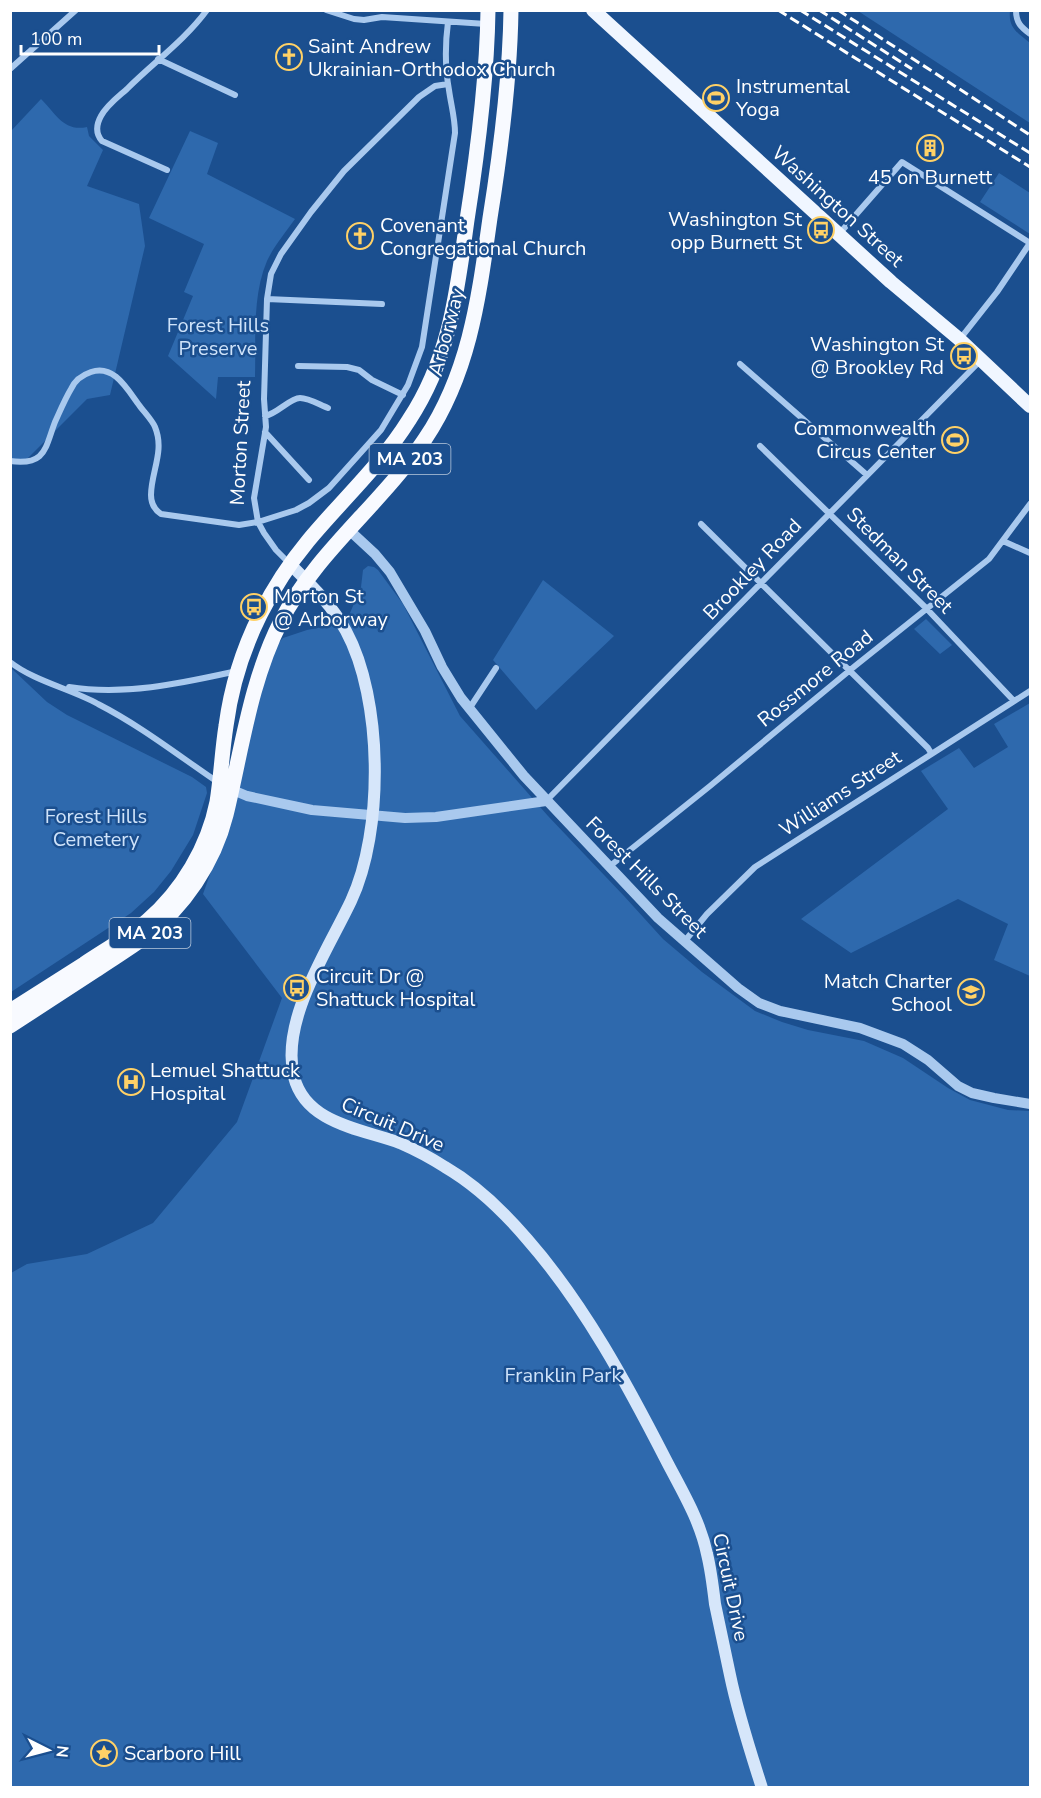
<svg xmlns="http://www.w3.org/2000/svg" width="1041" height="1798" font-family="'Nunito Sans',sans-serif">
  <rect width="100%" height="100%" fill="#1b4f8f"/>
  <!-- green -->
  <path fill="#2e69ad" d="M858 11H1010C1008 28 1018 33 1030 43V123Z
    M41 99C56 114 64 132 87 127L89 136 103 150 87 186 139 204 145 246 110 395 87 399 26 460 11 464V131Z
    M190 131 218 143 207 174 295 219C286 232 274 246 267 261 252 296 256 340 255 377H218L216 399 168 356 193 296 184 292 204 244 149 218Z
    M999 173 1030 193V234L980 202Z
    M368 566 374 567 378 570 403 604 460 716 548 816 624 896 663 939 702 972 755 1011 782 1022 808 1030 864 1041 903 1058 948 1088 970 1100 1008 1110 1030 1111V1787H11V1273L27 1264 87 1254 153 1223 237 1122 282 998 203 894 234 807 257 699 273 649 283 638 307 630 337 624 350 613 361 587 363 570Z
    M543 580 614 636 536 710 493 660Z
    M926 619 952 645 940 654 914 629Z
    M11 668 47 702 67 715 192 777 206 787 207 793 193 835 171 871 154 892 131 913 11 992Z
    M1030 703V976L994 960 1008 924 958 899 851 953 801 919 948 809 921 771 959 748 974 768 1008 747 994 724Z"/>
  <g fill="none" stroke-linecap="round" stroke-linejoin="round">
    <!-- minor -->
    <path stroke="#a9c9ee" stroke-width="6" d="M326 10 354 19 364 20 382 17 486 24
      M1016 10C1016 23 1021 27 1030 34
      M158 59 235 95
      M10 69 76 10
      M167 170 102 141C95 133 96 125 101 116 107 105 118 97 127 89 153 63 185 40 207 10
      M839 234 902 162 1030 243 997 292 960 339
      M267 299 382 304
      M740 364 867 475
      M298 366 347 367 359 370 372 380 403 395
      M265 416C277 414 290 398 300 398 309 398 320 405 328 408
      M265 432 309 480
      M760 446 926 608 1014 701
      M10 461C46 466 45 448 55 422 60 411 65 399 71 389 75 380 82 375 91 372 114 364 127 389 139 405 144 412 152 420 155 427 165 451 151 472 151 495 151 503 155 510 161 514L239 525 258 522 296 510 309 503 329 488 381 430 408 385 422 347 455 133C455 118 451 105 449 90 445 68 445 45 448 22
      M701 524 928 748 931 753
      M1003 541 1030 553
      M289 563 276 550 264 533 258 522 254 498 266 427 264 399 267 299 271 274 281 254 311 212 344 171 419 97 435 86 448 84
      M10 662C34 681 71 689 98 704 141 726 179 756 219 783
      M69 687C126 696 182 683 237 671
      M469 709 496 668
      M546 801 981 360
      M610 866 710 786 855 666 989 559 1030 504
      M684 942 707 914 755 867 1030 691"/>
    <!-- tertiary -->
    <path stroke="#a9c9ee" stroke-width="10" d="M348 529 375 554 390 572 425 631 442 667 461 698 524 776 658 918 738 988 759 1003 780 1011 860 1028 903 1044 928 1060 958 1086 972 1093 994 1098 1030 1104
      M228 788 247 796 312 810 405 818 436 817 546 801"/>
    <!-- secondary -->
    <path stroke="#d6e6fa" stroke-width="12" d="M290 564C311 585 332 605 346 631 383 699 384 831 351 901 328 950 280 1020 294 1077 306 1124 362 1129 400 1143 416 1150 431 1158 445 1167 476 1185 504 1212 527 1239 584 1304 627 1384 666 1460 682 1491 700 1520 707 1554 711 1570 713 1587 715 1604 720 1628 725 1652 730 1675 738 1714 750 1750 762 1788"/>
    <!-- primary -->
    <path stroke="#f0f6ff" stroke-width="14" d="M593 10 891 282 959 339 1030 406"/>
    <!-- trunk -->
    <path stroke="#f8faff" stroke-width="15" d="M10 1011C35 995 60 979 84 964 105 950 128 937 147 921 182 891 208 847 217 802 221 777 222 751 226 726 231 688 243 649 260 615 273 589 289 564 308 541 341 501 381 465 409 420 450 358 457 292 467 220 478 150 487 81 488 10
      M10 1026C39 1007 67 989 96 970 112 959 129 949 145 937 184 907 214 863 226 815 242 749 250 682 281 621 317 551 382 504 425 439 470 372 479 296 490 218 501 149 510 80 511 10"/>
    <!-- rail -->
    <path stroke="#fff" stroke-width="3" stroke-dasharray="10 4.5" stroke-linecap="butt" d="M778 10 1030 167
      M800 10 1030 153
      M819 10 912 69
      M838 10 1030 135"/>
  </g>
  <!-- icons -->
  <defs>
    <symbol id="church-ring" viewBox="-11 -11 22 22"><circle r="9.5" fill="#1b4f8f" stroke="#ffd166" stroke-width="1.5"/><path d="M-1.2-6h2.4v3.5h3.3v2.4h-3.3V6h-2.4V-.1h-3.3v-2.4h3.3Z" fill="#ffd166"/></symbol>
    <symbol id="stadium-ring" viewBox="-11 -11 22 22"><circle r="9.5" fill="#1b4f8f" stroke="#ffd166" stroke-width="1.5"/><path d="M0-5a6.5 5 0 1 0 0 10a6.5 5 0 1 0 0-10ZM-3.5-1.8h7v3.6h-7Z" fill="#ffd166"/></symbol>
    <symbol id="building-ring" viewBox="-11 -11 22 22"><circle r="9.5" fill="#1b4f8f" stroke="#ffd166" stroke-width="1.5"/><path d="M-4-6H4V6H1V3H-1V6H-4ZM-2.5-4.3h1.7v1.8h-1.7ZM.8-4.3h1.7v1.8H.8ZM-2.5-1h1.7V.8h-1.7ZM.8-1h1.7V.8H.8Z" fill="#ffd166"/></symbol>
    <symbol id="bus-ring" viewBox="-11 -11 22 22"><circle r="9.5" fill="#1b4f8f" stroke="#ffd166" stroke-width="1.5"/><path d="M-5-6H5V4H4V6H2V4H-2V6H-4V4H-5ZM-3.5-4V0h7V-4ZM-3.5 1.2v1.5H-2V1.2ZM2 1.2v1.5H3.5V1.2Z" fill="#ffd166"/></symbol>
    <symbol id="school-ring" viewBox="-11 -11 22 22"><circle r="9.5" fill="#1b4f8f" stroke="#ffd166" stroke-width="1.5"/><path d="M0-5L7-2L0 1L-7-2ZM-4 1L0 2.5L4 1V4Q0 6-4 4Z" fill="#ffd166"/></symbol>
    <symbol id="hospital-ring" viewBox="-11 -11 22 22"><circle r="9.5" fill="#1b4f8f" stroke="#ffd166" stroke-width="1.5"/><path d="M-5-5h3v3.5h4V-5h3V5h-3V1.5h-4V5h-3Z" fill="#ffd166"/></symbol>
    <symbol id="sight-ring" viewBox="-11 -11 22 22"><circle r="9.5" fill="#1b4f8f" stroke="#ffd166" stroke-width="1.5"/><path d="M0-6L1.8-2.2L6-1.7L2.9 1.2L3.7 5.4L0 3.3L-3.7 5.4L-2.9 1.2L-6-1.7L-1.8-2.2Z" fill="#ffd166"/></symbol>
  </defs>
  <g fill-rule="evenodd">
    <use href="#church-ring" x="274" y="42" width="30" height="30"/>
    <use href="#stadium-ring" x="701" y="83" width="30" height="30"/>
    <use href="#building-ring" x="915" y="133" width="30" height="30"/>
    <use href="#bus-ring" x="806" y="215" width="30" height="30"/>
    <use href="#church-ring" x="345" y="221" width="30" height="30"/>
    <use href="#bus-ring" x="949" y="341" width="30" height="30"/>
    <use href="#stadium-ring" x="940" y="425" width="30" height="30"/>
    <use href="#bus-ring" x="239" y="592" width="30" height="30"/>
    <use href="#bus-ring" x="282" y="973" width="30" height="30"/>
    <use href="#school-ring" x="956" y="977" width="30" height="30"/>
    <use href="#hospital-ring" x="116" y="1067" width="30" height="30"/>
    <use href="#sight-ring" x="89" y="1738" width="30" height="30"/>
  </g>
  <g text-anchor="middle" stroke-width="5" stroke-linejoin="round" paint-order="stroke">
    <!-- shield labels -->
    <g fill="#1b4f8f" stroke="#bbcadd" stroke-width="1.5">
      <rect x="369.5" y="444" width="81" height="30" rx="4.5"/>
      <rect x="109.5" y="918" width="81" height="30" rx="4.5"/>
    </g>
    <g font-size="18" font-weight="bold" fill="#fff">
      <text x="410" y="465">MA 203</text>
      <text x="150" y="939">MA 203</text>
    </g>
    <!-- poi labels -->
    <g font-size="20" fill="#fff" stroke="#1b4f8f" text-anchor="start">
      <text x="308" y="53">Saint Andrew<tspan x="308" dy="23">Ukrainian-Orthodox Church</tspan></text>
      <text x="736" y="93">Instrumental<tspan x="736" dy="23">Yoga</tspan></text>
      <text x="930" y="184" text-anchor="middle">45 on Burnett</text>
      <text x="802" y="226" text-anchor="end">Washington St<tspan x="802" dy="23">opp Burnett St</tspan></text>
      <text x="380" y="232">Covenant<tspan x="380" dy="23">Congregational Church</tspan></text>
      <text x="944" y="351" text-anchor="end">Washington St<tspan x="944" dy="23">@ Brookley Rd</tspan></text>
      <text x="936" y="435" text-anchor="end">Commonwealth<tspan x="936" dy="23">Circus Center</tspan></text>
      <text x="274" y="603">Morton St<tspan x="274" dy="23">@ Arborway</tspan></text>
      <text x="316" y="983">Circuit Dr @<tspan x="316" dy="23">Shattuck Hospital</tspan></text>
      <text x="952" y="988" text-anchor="end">Match Charter<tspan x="952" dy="23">School</tspan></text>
      <text x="150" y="1077">Lemuel Shattuck<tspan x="150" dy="23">Hospital</tspan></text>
      <text x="124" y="1760">Scarboro Hill</text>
    </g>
    <!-- street labels -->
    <g font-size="20" fill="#fff" stroke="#1b4f8f">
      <text transform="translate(838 206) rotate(42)" y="7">Washington Street</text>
      <text transform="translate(446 332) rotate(-75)" y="7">Arborway</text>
      <text transform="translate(240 443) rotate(-87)" y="7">Morton Street</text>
      <text transform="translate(900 560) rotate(45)" y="7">Stedman Street</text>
      <text transform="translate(752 569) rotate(-46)" y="7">Brookley Road</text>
      <text transform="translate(815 678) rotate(-39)" y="7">Rossmore Road</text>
      <text transform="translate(840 793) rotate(-33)" y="7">Williams Street</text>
      <text transform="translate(647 877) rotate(45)" y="7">Forest Hills Street</text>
      <text transform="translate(393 1124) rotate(23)" y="7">Circuit Drive</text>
      <text transform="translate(731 1587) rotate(78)" y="7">Circuit Drive</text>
    </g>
    <!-- park labels -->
    <g font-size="20" fill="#cfe3fa" stroke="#1b4f8f">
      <text x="218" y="332">Forest Hills<tspan x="218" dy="23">Preserve</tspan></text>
      <text x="96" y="823">Forest Hills<tspan x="96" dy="23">Cemetery</tspan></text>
      <text x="563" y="1382">Franklin Park</text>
    </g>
  </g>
  <!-- border -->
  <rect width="1041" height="1798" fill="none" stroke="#ffffff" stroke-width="24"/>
  <!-- north arrow -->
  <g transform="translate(48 1750) rotate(96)" stroke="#1b4f8f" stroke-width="4.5" paint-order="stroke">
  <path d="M0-4.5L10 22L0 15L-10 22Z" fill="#ffffff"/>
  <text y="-9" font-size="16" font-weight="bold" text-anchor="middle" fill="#ffffff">N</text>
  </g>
  <!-- scale -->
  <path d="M21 45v9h138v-9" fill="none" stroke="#ffffff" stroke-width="3"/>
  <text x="30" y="45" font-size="18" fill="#ffffff" stroke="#1b4f8f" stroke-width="4.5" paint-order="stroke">100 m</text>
</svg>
